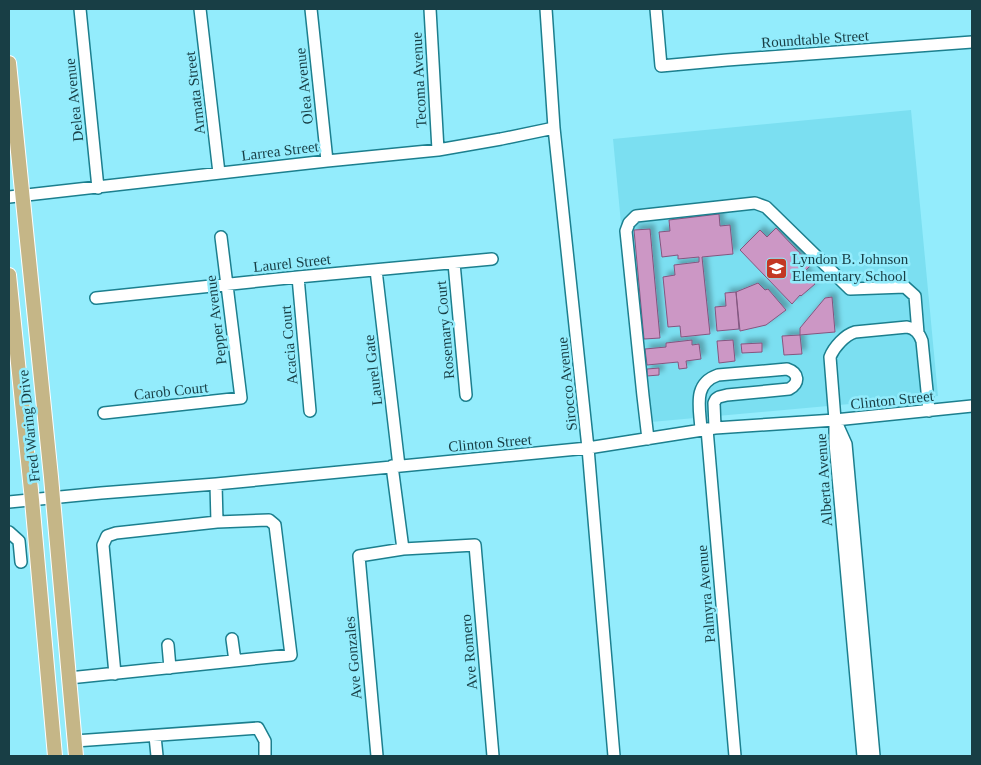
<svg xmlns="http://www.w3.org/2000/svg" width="981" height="765" font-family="Georgia,serif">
  <defs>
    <filter id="shadow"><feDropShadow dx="4.5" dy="-4.5" stdDeviation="2.5" flood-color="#0004"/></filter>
  </defs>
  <rect width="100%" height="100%" fill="#93ecfc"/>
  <!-- built -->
  <path fill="#7bdff1" d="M911 110 938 396 640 423 613 139Z"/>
  <!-- building -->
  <path fill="#cc97c5" stroke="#85557f" filter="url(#shadow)" d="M719 214 720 226 730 225 733 254 702 257 710 334 681 337 680 326 668 327 663 277 675 275 674 265 699 262V257L678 259V255L662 257 659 232 670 231 669 220Z
    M776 228 811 265 804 272 815 284 801 296 800 295 792 304 740 250 760 230 767 237Z
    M650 229 660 338 644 339 634 230Z
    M758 283 765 290 768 289 786 310 766 325 740 331 736 292Z
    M736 292 739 329 717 331 715 307 726 306 725 293Z
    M832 297 835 332 800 335V328L825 298Z
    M800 335 802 354 784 355 782 336Z
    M692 340V345L699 344 701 359 686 361 687 368 679 369 678 362 647 365 645 349 666 347V343Z
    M733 340 735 361 719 363 717 341Z
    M762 343V352L742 353 741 344Z
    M659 368V375L647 376V369Z"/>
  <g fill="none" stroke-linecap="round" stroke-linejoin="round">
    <defs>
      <path id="minor" d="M80 9 98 188
        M200 9 219 173
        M311 9 327 161
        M430 9 438 150
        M546 9 554 128 588 448 614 756
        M656 9 661 66 727 60 972 42
        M9 197 327 161 438 150 501 139 554 128
        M454 263 466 395
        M376 270 399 466
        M298 277 310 411
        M96 298 298 277 492 259
        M104 413 241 398 221 237
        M837 424 846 444 874 756
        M707 429 735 756
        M701 430C700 408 692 384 718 375L787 369C799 373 800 383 789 389L727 395 719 397 716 399 714 403 715 428
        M648 439 643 396 626 231 629 223 636 216 755 203 766 207 850 289 905 287 915 296 918 333
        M392 466 403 549
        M9 502 101 493 216 484 588 448 715 428 835 420 972 406
        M9 532 19 541 21 562
        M232 639 235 661
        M168 645 170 668
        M115 674 103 545 107 536 116 533 217 522
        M69 678 291 655 275 525 269 520 217 522 216 484
        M155 736 157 756
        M75 741 258 728 265 741V756
        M377 756 359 556 403 549 475 545 493 756
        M863 756 835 443V420L830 357C834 347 845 335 855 332L907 327C916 329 919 333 922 341L929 411"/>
      <path id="major" d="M9 63 51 477 76 756
        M9 275 32 500 55 756"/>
    </defs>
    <!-- minor casing -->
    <use href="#minor" stroke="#1c7f8e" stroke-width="14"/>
    <!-- major casing -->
    <use href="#major" stroke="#fff" stroke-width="16"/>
    <!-- minor -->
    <use href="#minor" stroke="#fff" stroke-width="11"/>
    <!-- major -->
    <use href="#major" stroke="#c5b687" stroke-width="14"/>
  </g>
  <!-- icons -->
  <defs>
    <symbol id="school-square" viewBox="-11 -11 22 22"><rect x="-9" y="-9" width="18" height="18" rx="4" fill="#c33724" stroke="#93ecfc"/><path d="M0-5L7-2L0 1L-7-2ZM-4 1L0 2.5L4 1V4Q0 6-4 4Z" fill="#fff"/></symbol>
  </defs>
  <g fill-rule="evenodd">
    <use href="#school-square" x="764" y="256" width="25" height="25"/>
  </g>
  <g text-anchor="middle" stroke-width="5" stroke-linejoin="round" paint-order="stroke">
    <!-- street labels -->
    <g font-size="15" fill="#183e45" stroke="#93ecfc">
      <text transform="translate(815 39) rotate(-4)" y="5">Roundtable Street</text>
      <text transform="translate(419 80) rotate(-93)" y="5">Tecoma Avenue</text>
      <text transform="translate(304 86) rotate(-96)" y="5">Olea Avenue</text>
      <text transform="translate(195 93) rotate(-97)" y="5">Armata Street</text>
      <text transform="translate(74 100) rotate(-96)" y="5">Delea Avenue</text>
      <text transform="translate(280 151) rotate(-7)" y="5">Larrea Street</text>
      <text transform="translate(292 263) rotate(-6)" y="5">Laurel Street</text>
      <text transform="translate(216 320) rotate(-97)" y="5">Pepper Avenue</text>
      <text transform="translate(445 330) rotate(-95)" y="5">Rosemary Court</text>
      <text transform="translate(289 345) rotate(-95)" y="5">Acacia Court</text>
      <text transform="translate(373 370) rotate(-97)" y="5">Laurel Gate</text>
      <text transform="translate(567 384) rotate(-96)" y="5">Sirocco Avenue</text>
      <text transform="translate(171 391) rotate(-6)" y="5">Carob Court</text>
      <text transform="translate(892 400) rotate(-6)" y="5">Clinton Street</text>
      <text transform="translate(29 426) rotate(-96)" y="5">Fred Waring Drive</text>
      <text transform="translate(490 443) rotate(-5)" y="5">Clinton Street</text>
      <text transform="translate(824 480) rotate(-94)" y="5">Alberta Avenue</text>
      <text transform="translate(706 594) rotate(-95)" y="5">Palmyra Avenue</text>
      <text transform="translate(469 652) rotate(-95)" y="5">Ave Romero</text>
      <text transform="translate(353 658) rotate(-95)" y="5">Ave Gonzales</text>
    </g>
    <!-- poi labels -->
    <g font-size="15" fill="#183e45" stroke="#93ecfc" text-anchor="start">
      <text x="792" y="264">Lyndon B. Johnson<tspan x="792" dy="17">Elementary School</tspan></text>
    </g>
  </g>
  <!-- border -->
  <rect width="981" height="765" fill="none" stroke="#183e45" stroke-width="20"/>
</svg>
